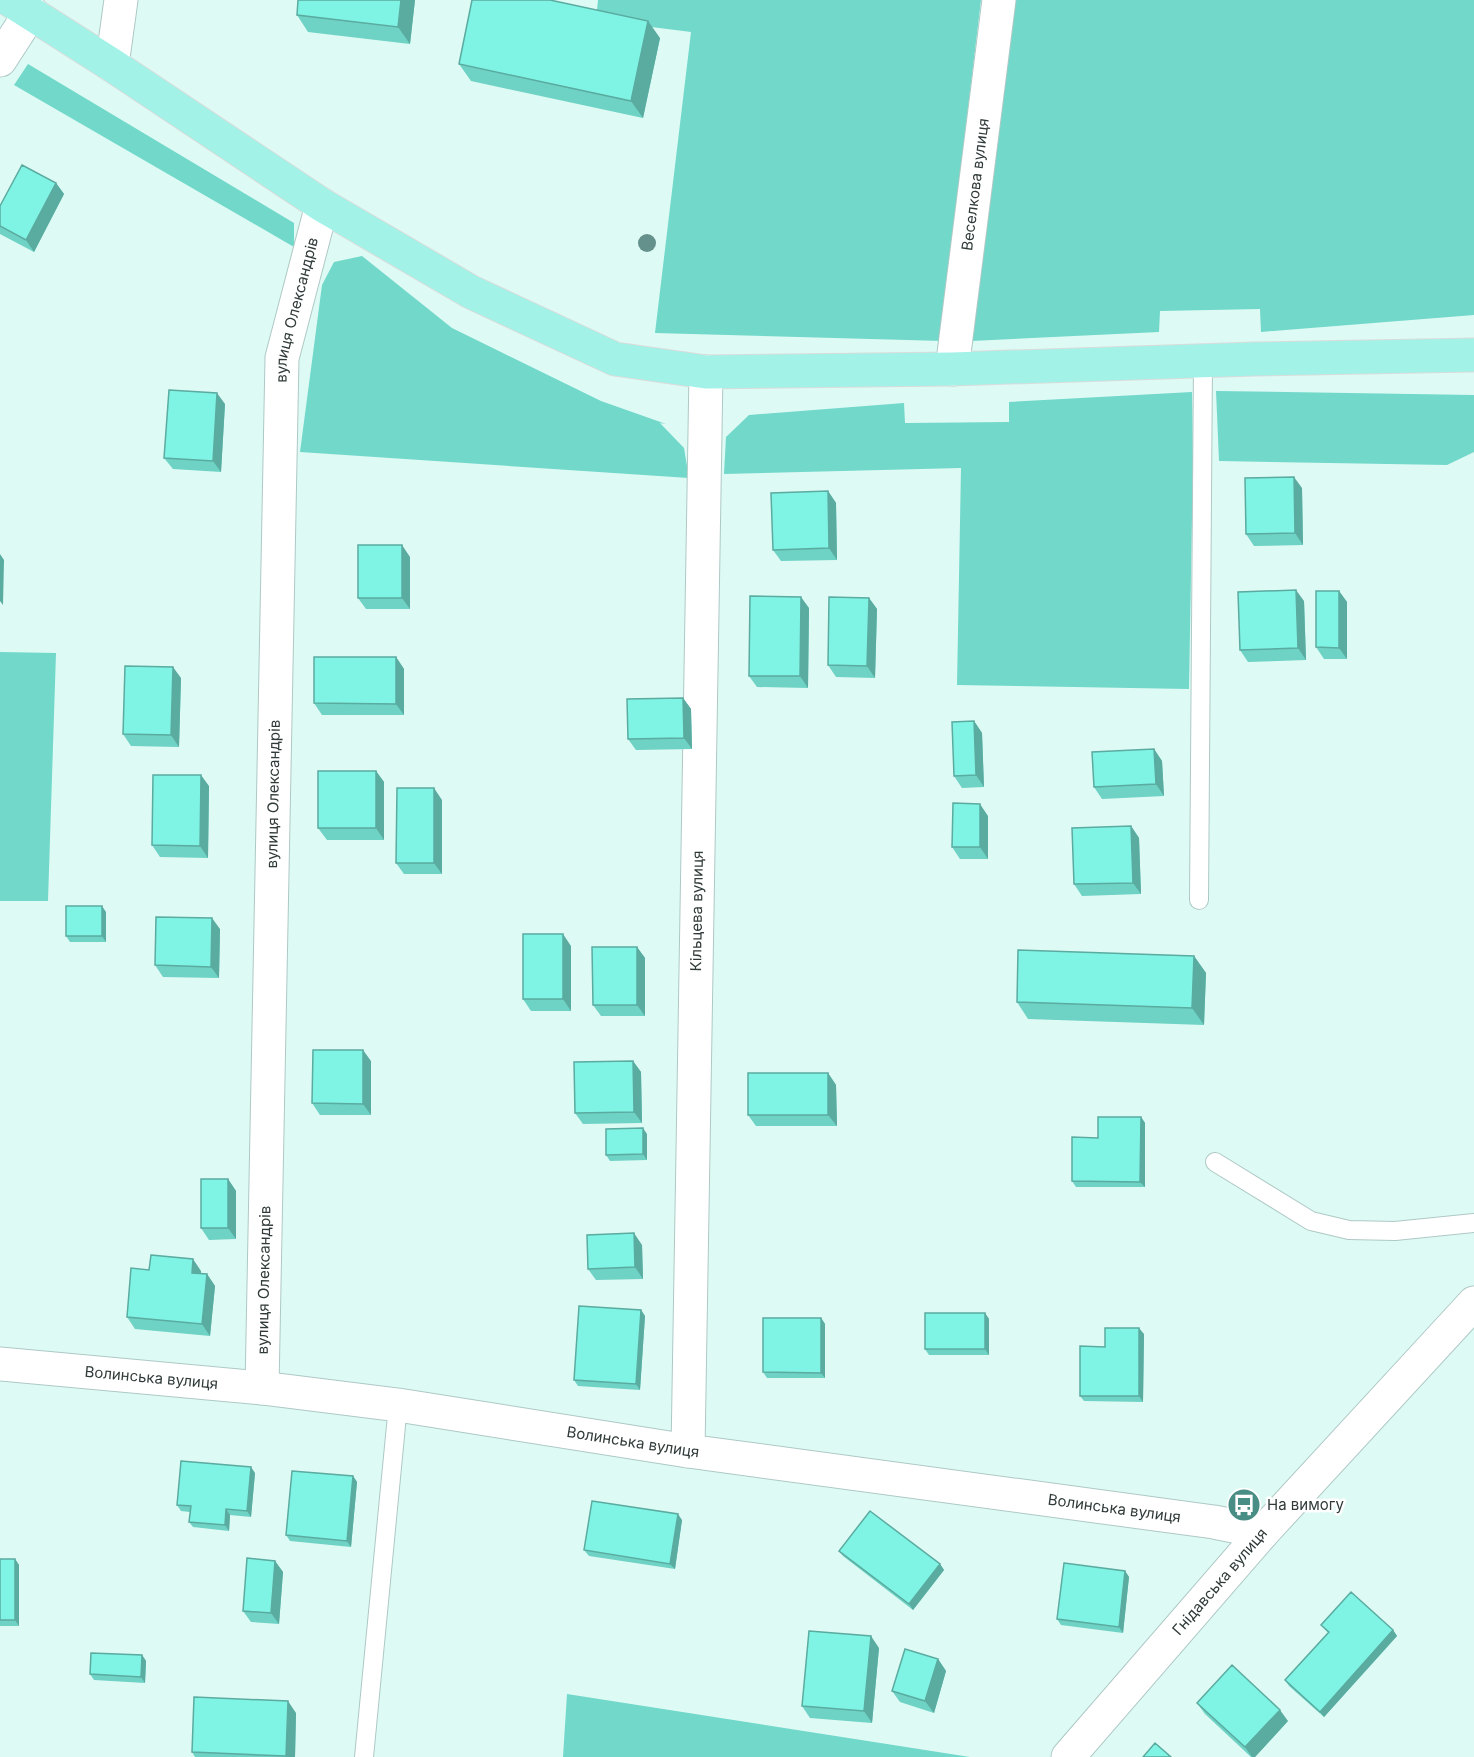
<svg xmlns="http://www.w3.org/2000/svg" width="1474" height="1757" font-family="Inter,sans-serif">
  <rect width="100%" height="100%" fill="#defaf5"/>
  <!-- green -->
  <path fill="#71d8ca" d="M598 0H981L945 301 943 341 655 333 691 32 596 20Z
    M1012 0H1474V315L1261 332 1260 309 1160 311 1159 332 971 341Z
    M28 64 294 223V247L14 85Z
    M362 256 452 328 601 401 666 424 660 423 684 448 689 478 300 452 322 285 334 262Z
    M1216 391 1474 395V452L1447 465 1219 461Z
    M1192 392 1193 460 1189 689 957 685 961 468 724 474 726 437 749 415 904 403 905 423 1009 422V402Z
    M0 652 56 653 48 901H0Z
    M567 1694 970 1757H563Z"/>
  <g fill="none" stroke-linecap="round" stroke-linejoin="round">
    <defs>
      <path id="service" d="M1199 900 1203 361
        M1215 1162 1311 1221 1349 1230 1395 1231 1474 1223
        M364 1757 398 1405"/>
      <g id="minor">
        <path d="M0 60 31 12"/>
        <path d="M112 65 121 0"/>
        <path id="s1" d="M952 369 999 0"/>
        <path id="s2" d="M0 1364 262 1388 398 1405 688 1451 1214 1522 1263 1532"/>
        <path id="s3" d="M262 1388 282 358 322 205"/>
        <path id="s4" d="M688 1451 706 372"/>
        <path id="s5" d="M1068 1757 1263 1532 1474 1303"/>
      </g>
      <path id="primary" d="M10 0 112 65 322 205 471 292 615 359 706 372 952 369 1255 359 1474 355"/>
    </defs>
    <!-- service casing -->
    <use href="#service" stroke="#aec9c5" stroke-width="20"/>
    <!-- minor casing -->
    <use href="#minor" stroke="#aec9c5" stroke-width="35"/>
    <!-- primary casing -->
    <use href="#primary" stroke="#dadcdb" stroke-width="35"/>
    <!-- service -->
    <use href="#service" stroke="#fff" stroke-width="18"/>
    <!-- minor -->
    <use href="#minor" stroke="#fff" stroke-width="33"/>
    <!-- primary -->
    <use href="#primary" stroke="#a2f2e8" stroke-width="33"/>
  </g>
  <!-- trees -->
  <circle fill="#65918c" cx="647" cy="243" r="9"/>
  <!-- wall -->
  <path fill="#6ed2c4" d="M298 0H415L410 44 308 32 297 15Z
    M660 38 643 118 471 81 459 64Z
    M56 183 64 194 34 252 0 234V206Z
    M225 404 221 472 173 469 164 458Z
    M1302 488 1303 545 1254 546 1246 534Z
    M828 491 836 503 837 560 781 561 773 550Z
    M410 557V609H366L358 598Z
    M1339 591 1347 602V659H1324L1316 647Z
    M869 598 877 609 875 678 836 677 828 665Z
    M1304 601 1306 660 1248 662 1240 650Z
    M809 608 808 688 757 687 749 676Z
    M396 657 404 669V715H322L314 703Z
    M181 678 179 747 131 746 123 734Z
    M683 698 691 709 692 749 636 750 628 739Z
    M974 721 982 733 984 787 962 788 954 776Z
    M1154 749 1162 761 1164 796 1102 799 1094 787Z
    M376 771 384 782V840H327L318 828Z
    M209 786 208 858 160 857 152 845Z
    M442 800V874H404L396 863Z
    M988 816V859H960L952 847Z
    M1131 826 1139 838 1141 894 1082 896 1074 884Z
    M106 912V942H70L66 936Z
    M220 929 219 978 163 977 155 965Z
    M571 946V1011H531L523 999Z
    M637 947 645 958V1016H601L593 1005Z
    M1194 956 1206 973 1204 1025 1028 1019 1017 1002Z
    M371 1061V1115H320L312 1103Z
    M633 1061 641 1072 642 1123 583 1124 575 1113Z
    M828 1073 836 1085 837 1126H756L748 1115Z
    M1141 1117 1145 1123V1187H1076L1072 1181Z
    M647 1134V1160L610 1161 606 1155Z
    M228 1179 236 1191V1239L209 1240 201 1228Z
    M642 1245 643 1279 596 1280 588 1269Z
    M149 1270 201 1271V1274H207L215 1286 210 1336 135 1329 127 1317Z
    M641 1310 645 1316 640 1390 578 1386 574 1380Z
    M985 1313 989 1319V1355H929L925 1349Z
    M821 1318 825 1324V1378H767L763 1372Z
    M1144 1334 1143 1402 1084 1401 1080 1396 1105 1347Z
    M255 1473 251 1517 230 1515 229 1531 193 1527 189 1522 190 1512 181 1511 177 1505Z
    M353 1476 357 1482 351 1547 290 1541 286 1535Z
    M682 1520 675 1569 589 1556 584 1550Z
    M839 1551 940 1564 944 1570 913 1610 843 1556Z
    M0 1559H15L19 1565V1626H0Z
    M275 1561 283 1572 279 1624 251 1622 243 1611Z
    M1125 1571 1129 1577 1123 1633 1061 1625 1057 1619Z
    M1321 1625 1393 1630 1397 1636 1324 1717 1289 1686 1285 1680 1328 1633Z
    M879 1648 872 1723 810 1718 802 1706Z
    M142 1655 146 1661 145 1683 94 1680 90 1674Z
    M938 1659 946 1671 934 1713 900 1702 892 1691Z
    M1197 1703 1288 1721 1255 1757H1251L1205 1714Z
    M296 1713 295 1757H195L192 1752Z"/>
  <!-- shaded-wall -->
  <path fill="#5aaba0" d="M401 0H415L410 44 398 27Z
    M648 21 660 38 643 118 631 101Z
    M56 183 64 194 34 252 26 240Z
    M217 393 225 404 221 472 213 461Z
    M1294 477 1302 488 1303 545 1295 533Z
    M828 491 836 503 837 560 829 548Z
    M402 545 410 557V609L402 598Z
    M0 554 4 560 3 605 0 601Z
    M1296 590 1304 601 1306 660 1298 648Z
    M1339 591 1347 602V659L1339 648Z
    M801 597 809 608 808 688 800 676Z
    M869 598 877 609 875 678 867 666Z
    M396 657 404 669V715L396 704Z
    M173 667 181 678 179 747 171 735Z
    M683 698 691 709 692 749 684 738Z
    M974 721 982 733 984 787 976 775Z
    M1154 749 1162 761 1164 796 1156 784Z
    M376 771 384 782V840L376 828Z
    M201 775 209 786 208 858 200 846Z
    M434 788 442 800V874L434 863Z
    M980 804 988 816V859L980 847Z
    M1131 826 1139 838 1141 894 1133 883Z
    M102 906 106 912V942L102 936Z
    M212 918 220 929 219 978 211 967Z
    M563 934 571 946V1011L563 999Z
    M637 947 645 958V1016L637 1005Z
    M1194 956 1206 973 1204 1025 1192 1008Z
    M363 1050 371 1061V1115L363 1104Z
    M633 1061 641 1072 642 1123 634 1112Z
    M828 1073 836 1085 837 1126 828 1115Z
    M1141 1117 1145 1123V1187L1140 1182Z
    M643 1128 647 1134V1160L643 1154Z
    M228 1179 236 1191V1239L228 1228Z
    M634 1233 642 1245 643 1279 635 1267Z
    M193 1259 201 1271 200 1285 192 1273Z
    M207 1274 215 1286 210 1336 202 1324Z
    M641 1310 645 1316 640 1390 636 1384Z
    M985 1313 989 1319V1355L985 1349Z
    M821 1318 825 1324V1378L821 1373Z
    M1139 1328 1144 1334 1143 1402 1139 1396Z
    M251 1467 255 1473 251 1517 247 1511Z
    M353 1476 357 1482 351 1547 347 1541Z
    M226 1509 230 1515 229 1531 225 1525Z
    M678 1514 682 1520 675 1569 670 1564Z
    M15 1559 19 1565V1626L15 1620Z
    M275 1561 283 1572 279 1624 271 1613Z
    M940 1564 944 1570 913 1610 909 1604Z
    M1125 1571 1129 1577 1123 1633 1119 1627Z
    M1393 1630 1397 1636 1324 1717 1320 1712Z
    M871 1636 879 1648 872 1723 864 1711Z
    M142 1655 146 1661 145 1683 141 1677Z
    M938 1659 946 1671 934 1713 925 1701Z
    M288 1701 296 1713 295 1757H287L286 1756Z
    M1280 1710 1288 1721 1255 1757H1252L1245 1747Z"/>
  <!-- building -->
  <path fill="#80f4e4" stroke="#5aaba0" stroke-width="1.5" d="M298 0H401L398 27 297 15Z
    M472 0H550L648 21 631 101 459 64Z
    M22 165 56 183 26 240 0 226V206Z
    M169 390 217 393 213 461 164 458Z
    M1294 477 1295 533 1246 534 1245 478Z
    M828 491 829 548 773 550 771 493Z
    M358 545H402V598H358Z
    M1296 590 1298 648 1240 650 1238 592Z
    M1316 591H1339V648L1316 647Z
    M750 596 801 597 800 676H749Z
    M829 597 869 598 867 666 828 665Z
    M314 657H396V704L314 703Z
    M125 666 173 667 171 735 123 734Z
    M683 698 684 738 628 739 627 699Z
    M974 721 976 775 954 776 952 722Z
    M1154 749 1156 784 1094 787 1092 752Z
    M318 771H376V828H318Z
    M153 775H201L200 846 152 845Z
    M397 788H434V863H396Z
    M953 803 980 804V847H952Z
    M1131 826 1133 883 1074 884 1072 828Z
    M66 906H102V936H66Z
    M156 917 212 918 211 967 155 965Z
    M523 934H563V999H523Z
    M592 947H637V1005H593Z
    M1018 950 1194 956 1192 1008 1017 1002Z
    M313 1050H363V1104L312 1103Z
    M633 1061 634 1112 575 1113 574 1062Z
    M748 1073H828V1115H748Z
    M1098 1117H1141L1140 1182 1072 1181V1137L1098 1138Z
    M643 1128V1154L606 1155V1129Z
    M201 1179H228V1228H201Z
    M634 1233 635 1267 588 1269 587 1235Z
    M151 1255 193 1259 192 1273 207 1274 202 1324 127 1317 131 1268 149 1270Z
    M579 1306 641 1310 636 1384 574 1380Z
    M925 1313H985V1349H925Z
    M763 1318H821V1373L763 1372Z
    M1105 1328H1139V1396H1080V1346L1105 1347Z
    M181 1461 251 1467 247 1511 226 1509 225 1525 189 1522 191 1506 177 1505Z
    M292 1471 353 1476 347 1541 286 1535Z
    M592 1501 678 1514 670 1564 584 1550Z
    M870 1511 940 1564 909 1604 839 1551Z
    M247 1558 275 1561 271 1613 243 1611Z
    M0 1559H15V1620H0Z
    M1064 1563 1125 1571 1119 1627 1057 1619Z
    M1351 1592 1393 1630 1320 1712 1285 1680 1329 1632 1321 1625Z
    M809 1631 871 1636 864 1711 802 1706Z
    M905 1649 938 1659 925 1701 892 1691Z
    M91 1653 142 1655 141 1677 90 1674Z
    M1232 1665 1280 1710 1245 1747 1197 1703Z
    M194 1697 288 1701 286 1756 192 1752Z
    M1155 1743 1171 1757H1143Z"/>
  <!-- icons -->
  <defs>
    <symbol id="bus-disc" viewBox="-11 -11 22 22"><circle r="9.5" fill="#488e84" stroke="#fff"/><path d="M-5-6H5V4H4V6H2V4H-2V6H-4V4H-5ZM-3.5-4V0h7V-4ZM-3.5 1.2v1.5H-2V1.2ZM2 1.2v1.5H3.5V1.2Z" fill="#fff"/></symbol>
  </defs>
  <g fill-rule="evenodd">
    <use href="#bus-disc" x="1225" y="1486" width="38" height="38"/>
  </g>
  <g text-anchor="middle" stroke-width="5" stroke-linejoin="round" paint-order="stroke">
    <!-- street labels -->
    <g font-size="15" fill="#303b39" stroke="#fff">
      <text dy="5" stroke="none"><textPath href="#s1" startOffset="186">Веселкова вулиця</textPath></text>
      <text dy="5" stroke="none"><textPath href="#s3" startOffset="1080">вулиця Олександрів</textPath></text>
      <text dy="5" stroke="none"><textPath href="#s3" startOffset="594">вулиця Олександрів</textPath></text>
      <text dy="5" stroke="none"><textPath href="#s4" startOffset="540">Кільцева вулиця</textPath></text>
      <text dy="5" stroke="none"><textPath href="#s3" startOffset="108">вулиця Олександрів</textPath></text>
      <text dy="5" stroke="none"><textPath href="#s2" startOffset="152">Волинська вулиця</textPath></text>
      <text dy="5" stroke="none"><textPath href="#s2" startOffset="638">Волинська вулиця</textPath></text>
      <text dy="5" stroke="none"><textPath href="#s2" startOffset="1124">Волинська вулиця</textPath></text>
      <text dy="5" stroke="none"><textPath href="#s5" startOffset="232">Гнідавська вулиця</textPath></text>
    </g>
    <!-- poi labels -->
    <g font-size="15" fill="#303b39" stroke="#fff" text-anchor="start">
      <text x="1267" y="1510">На вимогу</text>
    </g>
  </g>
</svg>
